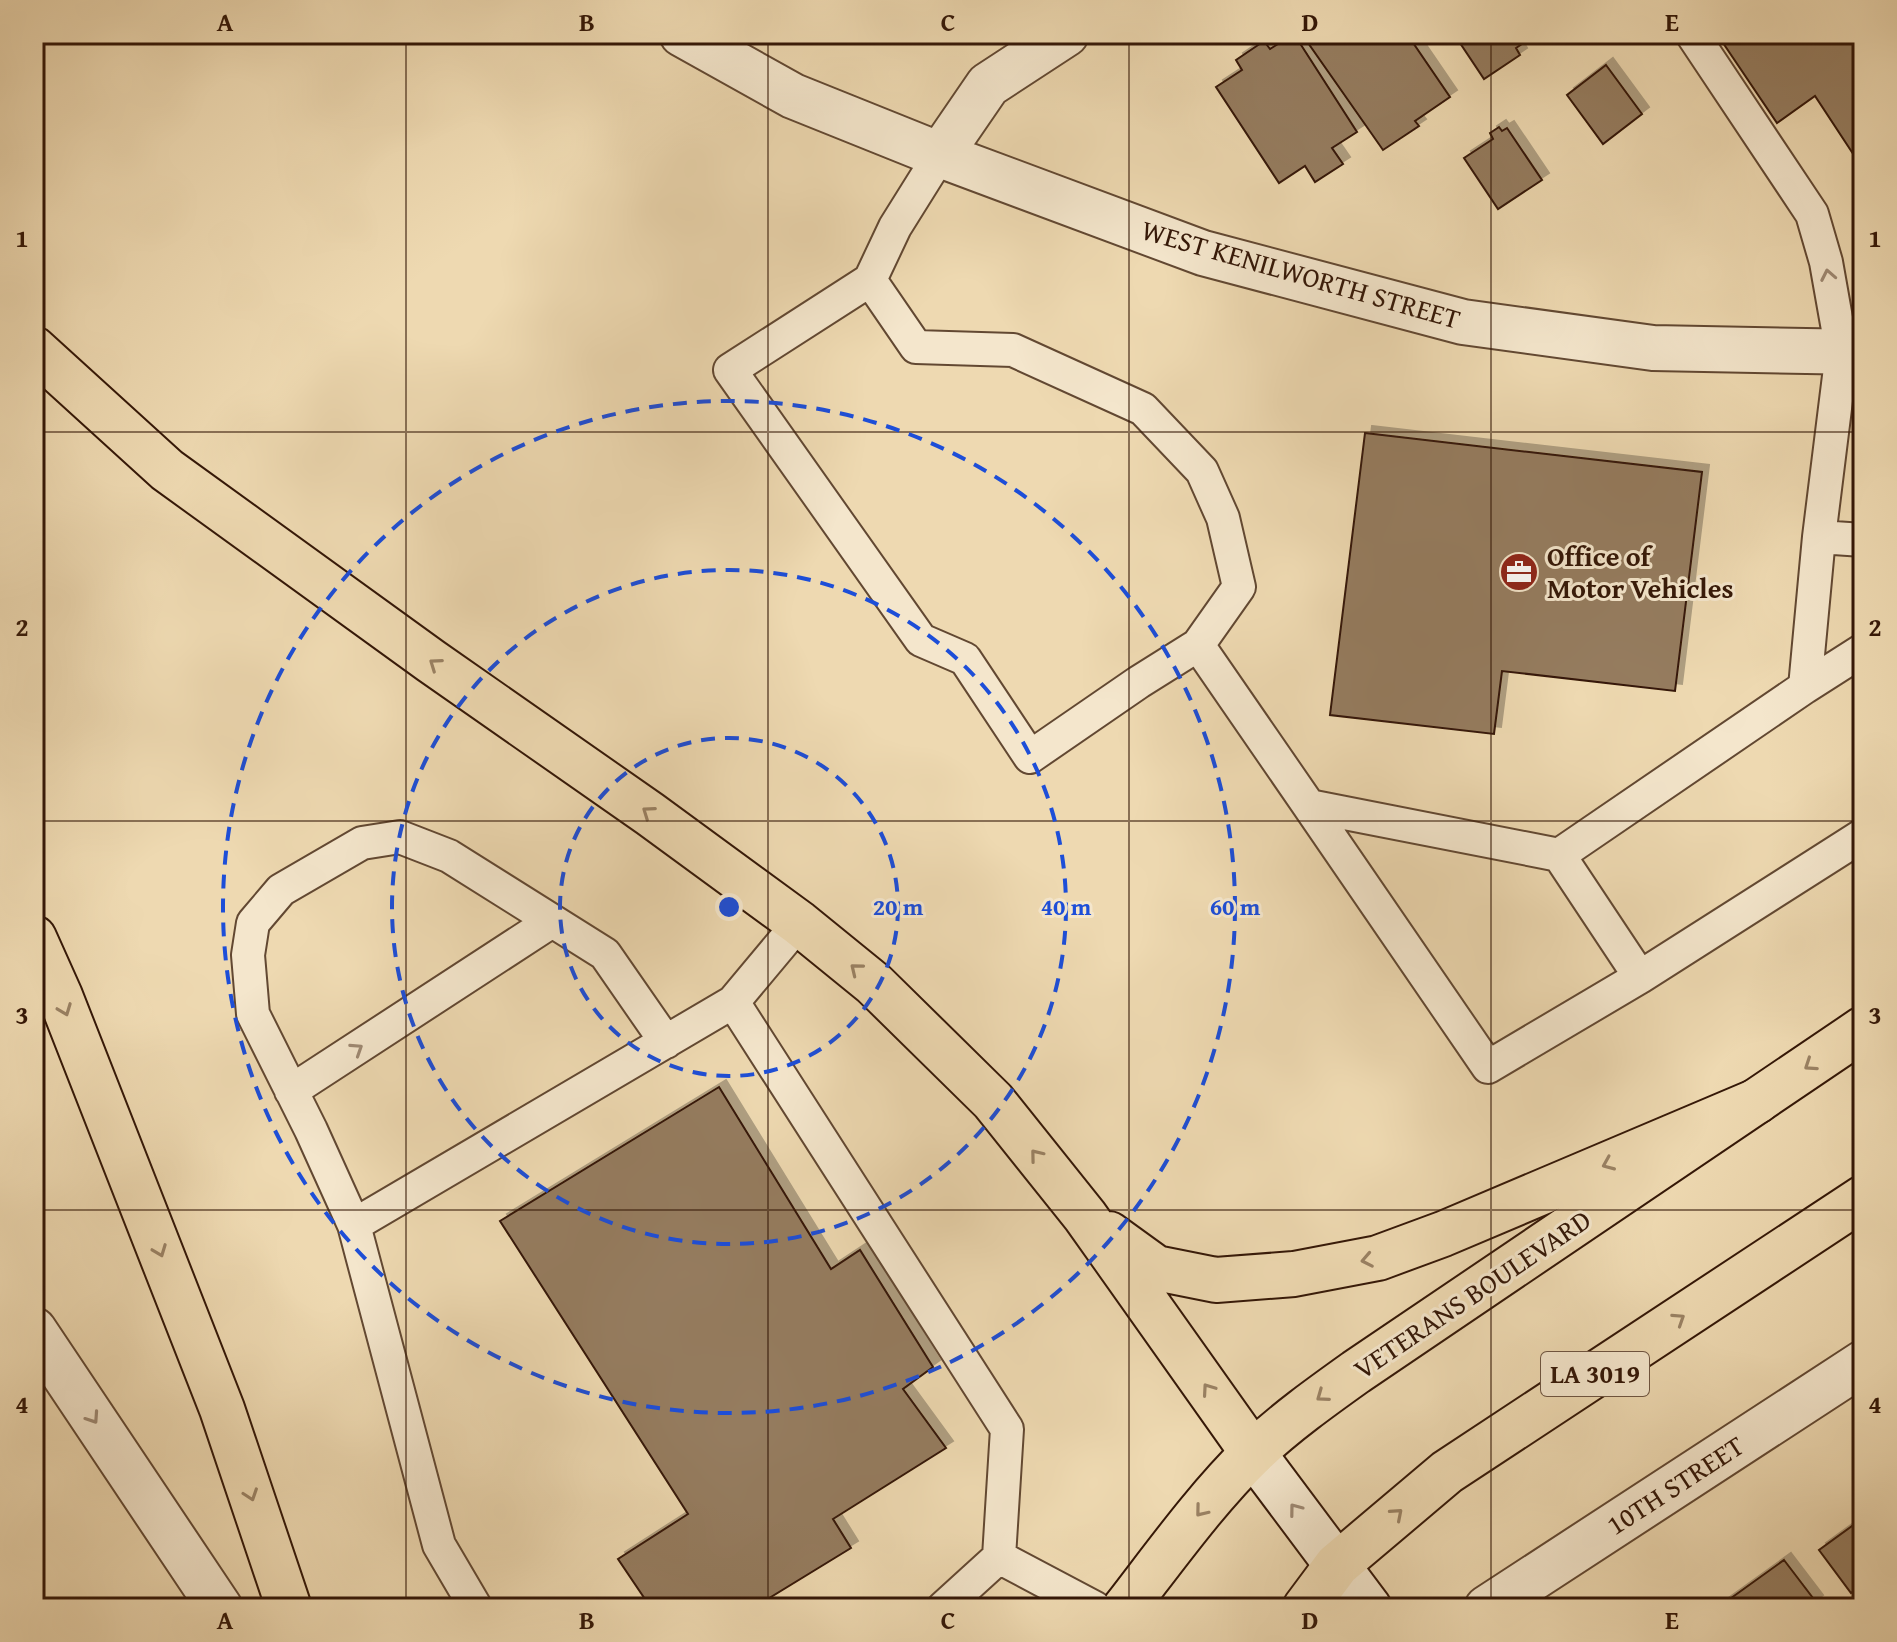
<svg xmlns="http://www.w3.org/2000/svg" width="1897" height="1642" font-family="'Gentium Book Plus',serif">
  <defs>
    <filter id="shadow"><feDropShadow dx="7" dy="-7" stdDeviation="0" flood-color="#0004"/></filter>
  </defs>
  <rect width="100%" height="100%" fill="#eed9b1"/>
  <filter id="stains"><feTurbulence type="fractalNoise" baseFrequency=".0025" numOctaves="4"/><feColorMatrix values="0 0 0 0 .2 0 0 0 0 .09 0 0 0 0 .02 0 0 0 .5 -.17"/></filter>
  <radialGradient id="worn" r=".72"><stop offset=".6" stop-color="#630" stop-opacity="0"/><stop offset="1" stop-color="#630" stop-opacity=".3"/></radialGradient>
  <!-- building -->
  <path fill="#957c5f" stroke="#341707" stroke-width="2" filter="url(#shadow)" d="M1294 34 1357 132 1332 148 1343 164 1315 182 1305 166 1279 183 1216 87 1242 70 1236 60 1264 41 1270 49Z
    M1315 34H1407L1450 97 1415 121 1419 126 1383 150 1306 40Z
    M1454 34H1537L1516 48 1520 55 1484 79Z
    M1717 34H1863V169L1815 96 1777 123Z
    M1606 65 1642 114 1603 144 1567 95Z
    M1499 127 1502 131 1507 128 1542 180 1498 209 1464 158 1493 139 1490 133Z
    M1365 433 1702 472 1675 691 1502 671 1494 734 1330 715Z
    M719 1087 831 1269 860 1250 933 1367 903 1389 946 1448 833 1519 851 1548 753 1608H651L618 1559 688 1514 500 1221Z
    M1863 1518V1584L1851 1593 1819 1550Z
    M1784 1560 1816 1602 1808 1608H1721L1720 1606Z"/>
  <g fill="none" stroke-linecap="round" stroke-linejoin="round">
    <defs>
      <path id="lane" d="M1692 34 1812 214 1826 262 1842 352 1819 537 1863 540
        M940 155 895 227 870 280 916 347 1013 350 1143 409 1202 471 1223 518 1239 587 1198 645 1309 806 1559 855 1805 687 1819 537
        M870 280 730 370 921 640 965 659 1030 757 1139 682 1198 645
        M1805 687 1863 650
        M1309 806 1488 1067 1640 977
        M1559 855 1640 977 1863 835
        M733 1002 1007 1429 999 1557
        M291 1091 552 921
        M354 1225 311 1130 253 1014 248 955 253 923 281 890 362 843 400 837 449 856 605 954 666 1042
        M476 1608 439 1545 354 1225 733 1002 799 923
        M943 1608 999 1557 1095 1608"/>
      <path id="street" d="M682 34 793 96 940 155 1203 253 1463 322 1653 348 1863 352
        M940 155 988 85 1066 34
        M34 1330 220 1608
        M1487 1608 1863 1363"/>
      <path id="secondary" d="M1253 1453 1369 1608"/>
      <path id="primary" d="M1125 1608C1166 1555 1206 1499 1254 1452 1286 1422 1321 1397 1356 1372L1863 1029
        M1305 1608 1337 1565 1447 1472 1863 1198"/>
      <path id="highway" d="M34 349 167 470 431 661 650 814 799 923 874 984 993 1101 1085 1216 1253 1453
        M34 938 60 996 222 1409 289 1608
        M1109 1234 1156 1268 1216 1280 1294 1274 1378 1258 1443 1234 1757 1101"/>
    </defs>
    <!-- lane casing -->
    <use href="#lane" stroke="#624832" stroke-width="36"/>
    <!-- street casing -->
    <use href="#street" stroke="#624832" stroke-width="48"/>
    <!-- secondary casing -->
    <use href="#secondary" stroke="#341707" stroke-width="48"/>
    <!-- primary casing -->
    <use href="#primary" stroke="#341707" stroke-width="48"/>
    <!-- highway casing -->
    <use href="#highway" stroke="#341707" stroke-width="48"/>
    <!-- lane -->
    <use href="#lane" stroke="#f4e6cc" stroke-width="32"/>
    <!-- street -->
    <use href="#street" stroke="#f4e6cc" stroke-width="44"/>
    <!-- secondary -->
    <use href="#secondary" stroke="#f4e6cc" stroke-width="44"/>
    <!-- primary -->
    <use href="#primary" stroke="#eed9b1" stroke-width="44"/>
    <!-- highway -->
    <use href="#highway" stroke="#eed9b1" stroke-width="44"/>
  </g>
  <!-- one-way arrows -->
  <defs><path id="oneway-chevron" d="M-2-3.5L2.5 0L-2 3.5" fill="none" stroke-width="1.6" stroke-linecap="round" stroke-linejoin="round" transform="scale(2)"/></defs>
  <g stroke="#9e8973">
    <use href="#oneway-chevron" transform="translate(1828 275) rotate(-101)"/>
    <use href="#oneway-chevron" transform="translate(357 1049) rotate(-33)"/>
    <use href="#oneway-chevron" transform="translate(93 1418) rotate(56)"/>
    <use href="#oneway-chevron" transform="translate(1295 1509) rotate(-127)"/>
  </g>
  <g stroke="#9a8264">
    <use href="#oneway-chevron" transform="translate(435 664) rotate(-145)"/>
    <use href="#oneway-chevron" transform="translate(648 812) rotate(-145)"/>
    <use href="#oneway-chevron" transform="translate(856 969) rotate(-141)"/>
    <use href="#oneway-chevron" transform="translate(65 1010) rotate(69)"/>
    <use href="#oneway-chevron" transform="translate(1810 1065) rotate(146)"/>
    <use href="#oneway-chevron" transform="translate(1036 1155) rotate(-129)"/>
    <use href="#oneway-chevron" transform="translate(1608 1164) rotate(157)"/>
    <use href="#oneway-chevron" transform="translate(160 1251) rotate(69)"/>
    <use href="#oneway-chevron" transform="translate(1367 1260) rotate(169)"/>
    <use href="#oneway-chevron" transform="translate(1679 1319) rotate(-33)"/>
    <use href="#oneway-chevron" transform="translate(1208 1389) rotate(-125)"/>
    <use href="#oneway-chevron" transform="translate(1322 1396) rotate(144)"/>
    <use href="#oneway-chevron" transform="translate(251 1495) rotate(71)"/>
    <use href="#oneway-chevron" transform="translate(1201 1511) rotate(129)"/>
    <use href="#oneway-chevron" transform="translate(1397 1514) rotate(-41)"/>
  </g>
  <!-- grid -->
  <path fill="none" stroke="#341707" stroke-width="2" stroke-opacity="0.55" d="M406 34V1608M768 34V1608M1129 34V1608M1491 34V1608M34 432H1863M34 821H1863M34 1210H1863"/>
  <!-- distance rings -->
  <g fill="none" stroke="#1d4ed8" stroke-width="4" stroke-dasharray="14 10">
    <circle cx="729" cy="907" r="169"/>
    <circle cx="729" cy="907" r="337"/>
    <circle cx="729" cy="907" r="506"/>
  </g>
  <!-- icons -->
  <defs>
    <symbol id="office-disc" viewBox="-11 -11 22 22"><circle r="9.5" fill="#8f2418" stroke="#f4e6cc"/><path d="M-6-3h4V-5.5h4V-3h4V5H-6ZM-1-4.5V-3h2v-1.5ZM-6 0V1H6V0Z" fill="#fff"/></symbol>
  </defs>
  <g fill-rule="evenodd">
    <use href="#office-disc" x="1497" y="550" width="44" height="44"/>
  </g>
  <g text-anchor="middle" stroke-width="6" stroke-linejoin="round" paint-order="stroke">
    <!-- shield labels -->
    <rect fill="#f4e6cc" stroke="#6e5542" stroke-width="2" x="1541" y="1352" width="108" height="44" rx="6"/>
    <g font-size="26" font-weight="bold" fill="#341707">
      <text x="1595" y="1383">LA 3019</text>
    </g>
    <!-- street labels -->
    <g font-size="28" fill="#341707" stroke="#f4e6cc">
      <text transform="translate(1301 274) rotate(16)" y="10">WEST KENILWORTH STREET</text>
      <text transform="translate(1472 1294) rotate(-34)" y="10">VETERANS BOULEVARD</text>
      <text transform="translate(1675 1485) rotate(-33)" y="10">10TH STREET</text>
    </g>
    <!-- poi labels -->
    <g font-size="28" font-weight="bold" fill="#341707" stroke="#f4e6cc" text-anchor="start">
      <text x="1547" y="566">Office of<tspan x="1547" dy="32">Motor Vehicles</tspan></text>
    </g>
  </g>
  <circle cx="729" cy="907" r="12" fill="#1d4ed8" stroke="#f4e6cc" stroke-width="4"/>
  <g font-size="24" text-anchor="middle" font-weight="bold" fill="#1d4ed8" stroke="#f4e6cc" stroke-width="6" stroke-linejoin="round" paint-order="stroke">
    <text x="898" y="915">20 m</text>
    <text x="1066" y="915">40 m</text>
    <text x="1235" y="915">60 m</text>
  </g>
  <!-- margin -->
  <rect width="1897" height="1642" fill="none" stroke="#eed9b1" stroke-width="88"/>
  <rect x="44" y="44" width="1809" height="1554" fill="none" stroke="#341707" stroke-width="3"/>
  <g font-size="26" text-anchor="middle" font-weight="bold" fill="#341707">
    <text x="225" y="31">A</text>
    <text x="587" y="31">B</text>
    <text x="948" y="31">C</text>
    <text x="1310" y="31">D</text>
    <text x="1672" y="31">E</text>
    <text x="22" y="247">1</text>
    <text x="1875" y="247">1</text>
    <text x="22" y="636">2</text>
    <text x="1875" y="636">2</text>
    <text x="22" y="1024">3</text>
    <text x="1875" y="1024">3</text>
    <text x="22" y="1413">4</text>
    <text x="1875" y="1413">4</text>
    <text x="225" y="1629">A</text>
    <text x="587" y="1629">B</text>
    <text x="948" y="1629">C</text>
    <text x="1310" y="1629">D</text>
    <text x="1672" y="1629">E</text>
  </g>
  <rect width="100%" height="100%" filter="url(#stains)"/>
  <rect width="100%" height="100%" fill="url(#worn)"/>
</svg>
